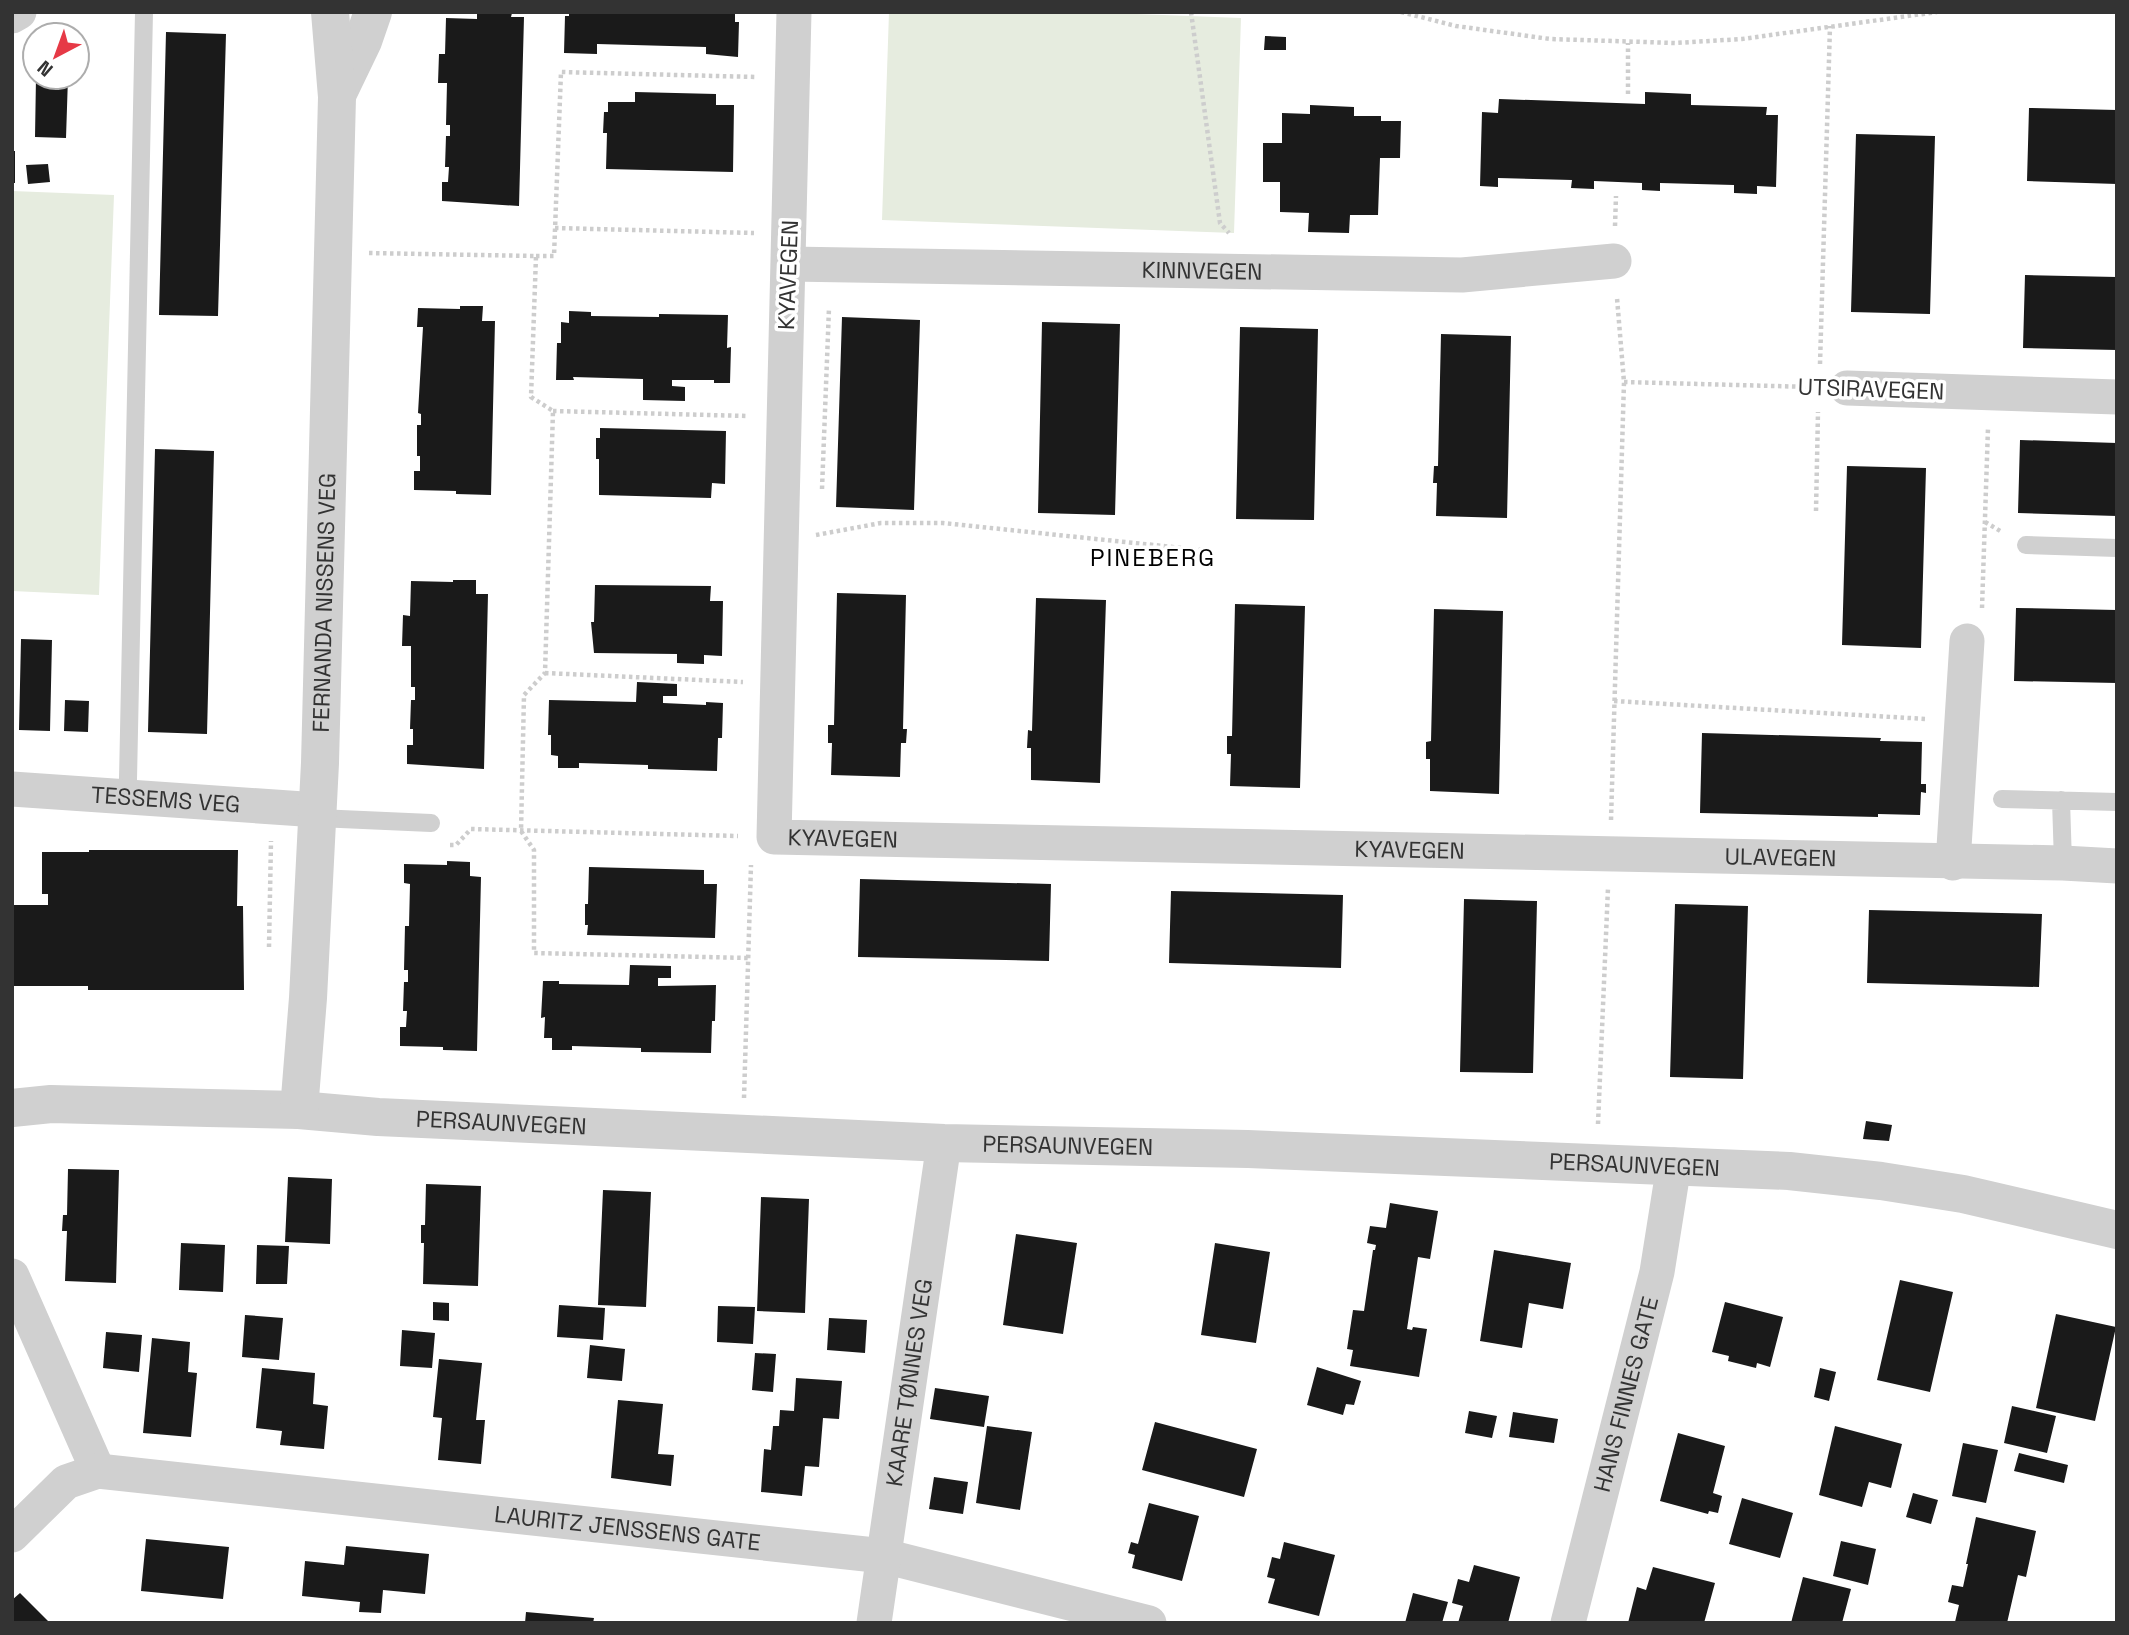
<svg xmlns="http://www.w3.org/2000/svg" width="2129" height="1635" font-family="'Space Grotesk',sans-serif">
  <rect width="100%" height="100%" fill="#fff"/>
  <!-- green -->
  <path fill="#e6ecdf" d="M889 12H1084L1241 18 1234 233 882 220Z
    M12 191 114 195 99 595 12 591Z"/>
  <!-- building -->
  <path fill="#1a1a1a" d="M477 12 512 13 511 17H524L519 206 442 201V182H448L449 167H445L446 136H450V125H446L447 83H438L439 54H445L446 18 477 19Z
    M569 12H735V22H739L738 57 706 54V47L597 44V54L564 53 565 16H569Z
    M166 32 226 34 218 316 159 315Z
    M1265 36 1286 37V50H1264Z
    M36 77H68L66 138 35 137Z
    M635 92 716 94V105H734L733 172 606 169 607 133H603L604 112H608V102H635Z
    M1645 92 1691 94V105L1767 107 1766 115H1778L1776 187 1757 186V194L1734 193V185L1660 183V191L1642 190V183L1594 181V189L1571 188 1572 180 1498 178V187L1480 186 1482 112 1498 113 1499 99 1645 104Z
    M1310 105 1354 107V116H1381V121H1401L1400 158H1380L1378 215H1350L1349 233 1308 232 1309 213 1280 212V182H1263V143H1282V113L1310 114Z
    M2029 108 2117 110V184L2027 181Z
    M1856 134 1935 136 1930 314 1851 312Z
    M12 151H15V183H12Z
    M48 164 50 182 28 184 26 165Z
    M2025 275 2117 277V350L2023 348Z
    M460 306H483L482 321H495L491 495 456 494V491L414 490V471H420V456H417V425H421V414L418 413 423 327H417L418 308 460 309Z
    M569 311 591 312V316L659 317V314L728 315 727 348 731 347 730 383H714V380H672V386L685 387V401L643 400V379L573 377 574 380H556L557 343H561V322L569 323Z
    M842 317 920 320 914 510 836 507Z
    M1042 322 1120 324 1115 515 1038 513Z
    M1240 327 1318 329 1314 520 1236 519Z
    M1441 334 1511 336 1507 518 1436 516 1437 483H1433L1434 466H1438Z
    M600 428 726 431 725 484 712 483 711 498 599 495V459H596V438H600Z
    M2020 440 2117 443V516L2018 513Z
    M155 449 214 451 207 734 148 732Z
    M1847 466 1926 468 1921 648 1842 645Z
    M453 580H476V594H488L484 769 407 764V745H413V729H410L411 700H415V687H411V646H402L403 615 410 616 411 581 453 582Z
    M595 585 711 586 710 601H723L722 656 704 655V664L677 663V654L594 653 591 622H594Z
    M837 593 906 595 903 729H907L906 743H901L900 777 831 775 832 743H828V725H834Z
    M1036 598 1106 600 1100 783 1031 780V748H1027L1028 730 1032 731Z
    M1235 604 1305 606 1300 788 1230 786 1231 754H1227V736H1232Z
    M2016 608 2117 610V683L2014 681Z
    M1434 609 1503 611 1499 794 1430 791V759H1426V742L1431 741Z
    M21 639 52 640 50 731 19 730Z
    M637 682 677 684V696H663V703L706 705V702L723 703 722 738H718L717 771 648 769V765L579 763V768H558V756L551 755V735H548L549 700 636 702Z
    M65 700 89 701 88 732 64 731Z
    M1702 733 1881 738 1880 741 1922 742 1921 784H1926V793L1921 792 1920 815 1878 814V817L1700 813Z
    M89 850H238L237 906H243L244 990H88V986H12V905H48V894H42V852H89Z
    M447 861 470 862V876L481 877 477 1051 443 1050V1047L400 1046V1027H406L407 1011H403L404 982H408V970H404L405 926H409L410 884 404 883V864L447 865Z
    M589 867 704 870V884H717L715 938 587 935 588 925H585V904H588Z
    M860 879 1051 884 1049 961 858 957Z
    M1171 891 1343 895 1341 968 1169 963Z
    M1464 899 1537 901 1533 1073 1460 1072Z
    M1675 904 1748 906 1743 1079 1670 1077Z
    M1869 910 2042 914 2039 987 1867 983Z
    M630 965 671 966V978H658V986L716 985 715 1021H712L711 1053 641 1052V1048L572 1046V1050H552V1038H544L545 1017 541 1018 543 981H559V984L629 985Z
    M1866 1121 1892 1125 1889 1141 1863 1139Z
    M68 1169 119 1170 116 1283 65 1281 67 1231H62L63 1215H67Z
    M288 1177 332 1179 330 1244 285 1242Z
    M426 1184 481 1186 478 1286 423 1284 424 1243H421V1225H425Z
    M603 1190 651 1192 646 1307 598 1305Z
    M761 1197 809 1199 805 1313 757 1311Z
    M1390 1203 1438 1211 1430 1259 1418 1257 1407 1329 1412 1330 1413 1327 1427 1329 1419 1377 1350 1366 1353 1350 1347 1349 1353 1310 1364 1311 1373 1250H1375L1376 1245 1367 1243 1370 1226 1386 1228Z
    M1016 1234 1077 1243 1063 1334 1003 1325Z
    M181 1243 225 1245 223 1292 179 1290Z
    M1215 1243 1270 1252 1256 1343 1201 1335Z
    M257 1245 289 1246 287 1284H256Z
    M1494 1250 1571 1263 1563 1309 1529 1303 1522 1348 1480 1341Z
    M1900 1280 1953 1292 1930 1392 1877 1380Z
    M433 1302 449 1303V1321L433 1320Z
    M1725 1302 1783 1317 1770 1367 1757 1363 1756 1368 1728 1361 1729 1356 1712 1352Z
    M559 1305 605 1308 603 1340 557 1337Z
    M718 1306 755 1307 753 1344 717 1342Z
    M2056 1314 2116 1327 2095 1421 2036 1408Z
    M245 1315 283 1318 279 1360 242 1357Z
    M829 1318 867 1320 865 1353 827 1350Z
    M402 1330 435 1333 432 1368 400 1366Z
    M106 1332 142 1335 139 1372 103 1368Z
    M152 1338 190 1342 188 1372 197 1373 191 1437 143 1433Z
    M590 1345 625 1349 622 1381 587 1378Z
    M755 1353 776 1354 773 1392 752 1390Z
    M439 1359 482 1363 476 1420H485L481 1464 438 1460 442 1418 433 1417Z
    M1317 1367 1361 1381 1354 1405 1346 1404 1343 1415 1307 1405Z
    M262 1368 315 1373 313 1404 328 1406 324 1449 280 1445 282 1431 256 1428Z
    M1820 1368 1836 1372 1829 1401 1814 1397Z
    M796 1378 842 1381 839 1419 823 1418 819 1467 805 1466 802 1496 761 1492 764 1449 771 1450 773 1426H779L780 1410 794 1411Z
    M935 1388 989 1396 984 1427 930 1419Z
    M618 1400 663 1404 658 1454 674 1455 671 1486 611 1478Z
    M2012 1406 2056 1416 2047 1453 2004 1443Z
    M1469 1411 1497 1416 1492 1438 1465 1433Z
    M1513 1412 1558 1419 1554 1443 1509 1437Z
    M1155 1422 1257 1449 1244 1497 1142 1470Z
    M987 1426 1032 1432 1020 1510 976 1503Z
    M1835 1426 1902 1444 1891 1488 1869 1482 1862 1507 1819 1495Z
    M1678 1433 1725 1446 1713 1493 1722 1496 1718 1513 1709 1511 1708 1514 1660 1501Z
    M1963 1443 1998 1450 1986 1503 1952 1496Z
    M2019 1453 2068 1465 2064 1483 2014 1471Z
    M934 1477 968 1482 963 1514 929 1509Z
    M1913 1493 1938 1500 1931 1524 1906 1517Z
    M1742 1498 1793 1513 1780 1558 1729 1544Z
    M1149 1503 1199 1516 1182 1581 1132 1568 1135 1555 1128 1553 1131 1542 1138 1544Z
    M1976 1517 2036 1531 2026 1577 2018 1575 2007 1623 1955 1622 1959 1605 1948 1602 1952 1585 1963 1587 1968 1564H1966Z
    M146 1539 229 1547 223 1599 141 1591Z
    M1841 1541 1876 1549 1868 1585 1833 1576Z
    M1284 1542 1335 1555 1319 1616 1268 1603 1275 1579 1267 1577 1272 1557 1280 1559Z
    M346 1546 429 1554 425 1594 383 1590 381 1613 359 1612 360 1602 302 1596 305 1561 344 1565Z
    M1474 1565 1520 1577 1508 1623H1458L1463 1606 1452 1603 1458 1579 1469 1582Z
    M1653 1567 1715 1583 1704 1623H1628L1637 1587 1646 1590Z
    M1803 1577 1851 1589 1842 1623H1791Z
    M20 1593 50 1623H12V1600Z
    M1413 1593 1448 1602 1442 1623H1405Z
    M526 1612 594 1618 593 1623H525Z"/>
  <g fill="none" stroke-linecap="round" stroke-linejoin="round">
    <!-- path -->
    <path stroke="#cdcdcd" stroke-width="4.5" stroke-dasharray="3.5 3.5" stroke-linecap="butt" d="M1191 12 1220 223 1229 233
      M1401 12 1456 26 1550 39 1675 43 1742 39 1937 12
      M1628 94V43
      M1615 226 1616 196
      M555 228 754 233
      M369 253 536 256 531 397 553 411 545 673 524 695 521 831 534 850V953L749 958
      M536 256H554L561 72 756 77
      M1820 364 1830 26
      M1624 382 1811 387
      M553 411 748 416
      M822 489 829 308
      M1816 511 1818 412
      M1985 522 2002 532
      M816 535 881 523H943L1211 551
      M1982 608 1988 428
      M545 673 743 682
      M1614 701 1927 719
      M1611 820 1624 382 1617 298
      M450 845H456L471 829 738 836
      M269 947 271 841
      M744 1098 751 865
      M1598 1124 1608 888"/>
    <!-- service -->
    <path stroke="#d0d0d0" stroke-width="18" d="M2026 545 2117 548
      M125 796 128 779 144 12
      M2002 799 2117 802
      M2061 800 2063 863
      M318 818 431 823"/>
    <!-- minor -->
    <g stroke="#d0d0d0" stroke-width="35">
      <path id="s1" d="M794 12 774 837 2063 863 2117 866"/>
      <path d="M12 16 19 12"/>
      <path id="s2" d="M789 264 1462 275 1614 261"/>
      <path d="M1847 388 2117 397"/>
      <path id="s3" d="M12 789 318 810"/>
      <path d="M1953 863 1967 641"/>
      <path d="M12 1276 98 1471"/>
      <path id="s4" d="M12 1535 66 1482 98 1471 884 1556 1149 1623"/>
      <path id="s5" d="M874 1623 944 1143"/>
      <path id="s6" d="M1568 1623 1657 1272 1674 1165"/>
    </g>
    <!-- tertiary -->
    <g stroke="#d0d0d0" stroke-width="38">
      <path d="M337 95 363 41 373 12"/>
      <path id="s7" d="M12 1108 51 1104 208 1108 299 1110 378 1117 944 1143 1248 1149 1789 1171 1881 1181 1963 1194 2117 1230"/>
      <path id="s8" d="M299 1110 308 998 320 763 337 97 330 12"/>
    </g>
  </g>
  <g text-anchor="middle" stroke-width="7" stroke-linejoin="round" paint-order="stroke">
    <!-- street labels -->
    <g font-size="23" fill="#333" stroke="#fff">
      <text dy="8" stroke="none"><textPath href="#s2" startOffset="413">KINNVEGEN</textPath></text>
      <text transform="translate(788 275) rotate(-88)" y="8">KYAVEGEN</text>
      <text transform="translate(1871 389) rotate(2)" y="8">UTSIRAVEGEN</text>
      <text dy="8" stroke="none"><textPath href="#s8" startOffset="508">FERNANDA NISSENS VEG</textPath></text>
      <text dy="8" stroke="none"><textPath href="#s3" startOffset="154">TESSEMS VEG</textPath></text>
      <text dy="8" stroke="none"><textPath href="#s1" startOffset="894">KYAVEGEN</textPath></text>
      <text dy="8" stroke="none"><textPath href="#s1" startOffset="1461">KYAVEGEN</textPath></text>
      <text dy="8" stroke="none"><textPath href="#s1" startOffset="1832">ULAVEGEN</textPath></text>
      <text dy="8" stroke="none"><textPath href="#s7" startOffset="490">PERSAUNVEGEN</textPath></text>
      <text dy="8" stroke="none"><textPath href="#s7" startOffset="1057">PERSAUNVEGEN</textPath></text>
      <text dy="8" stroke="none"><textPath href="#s7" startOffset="1624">PERSAUNVEGEN</textPath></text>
      <text dy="8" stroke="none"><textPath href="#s5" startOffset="243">KAARE TØNNES VEG</textPath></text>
      <text dy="8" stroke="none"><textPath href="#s6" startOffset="236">HANS FINNES GATE</textPath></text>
      <text dy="8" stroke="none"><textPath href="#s4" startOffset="642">LAURITZ JENSSENS GATE</textPath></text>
    </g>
    <!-- neighbourhood labels -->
    <g font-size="24" letter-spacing="2" fill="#000" stroke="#fff">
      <text x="1153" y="566">PINEBERG</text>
    </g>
  </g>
  <!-- border -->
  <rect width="2129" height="1635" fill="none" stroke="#333333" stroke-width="28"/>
  <!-- north arrow -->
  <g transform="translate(56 56) rotate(221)"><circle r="33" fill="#ffffff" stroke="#adadad" stroke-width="2"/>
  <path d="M0-5L12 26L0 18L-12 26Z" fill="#e63946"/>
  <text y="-10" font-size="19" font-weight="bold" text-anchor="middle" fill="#333333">N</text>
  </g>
</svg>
